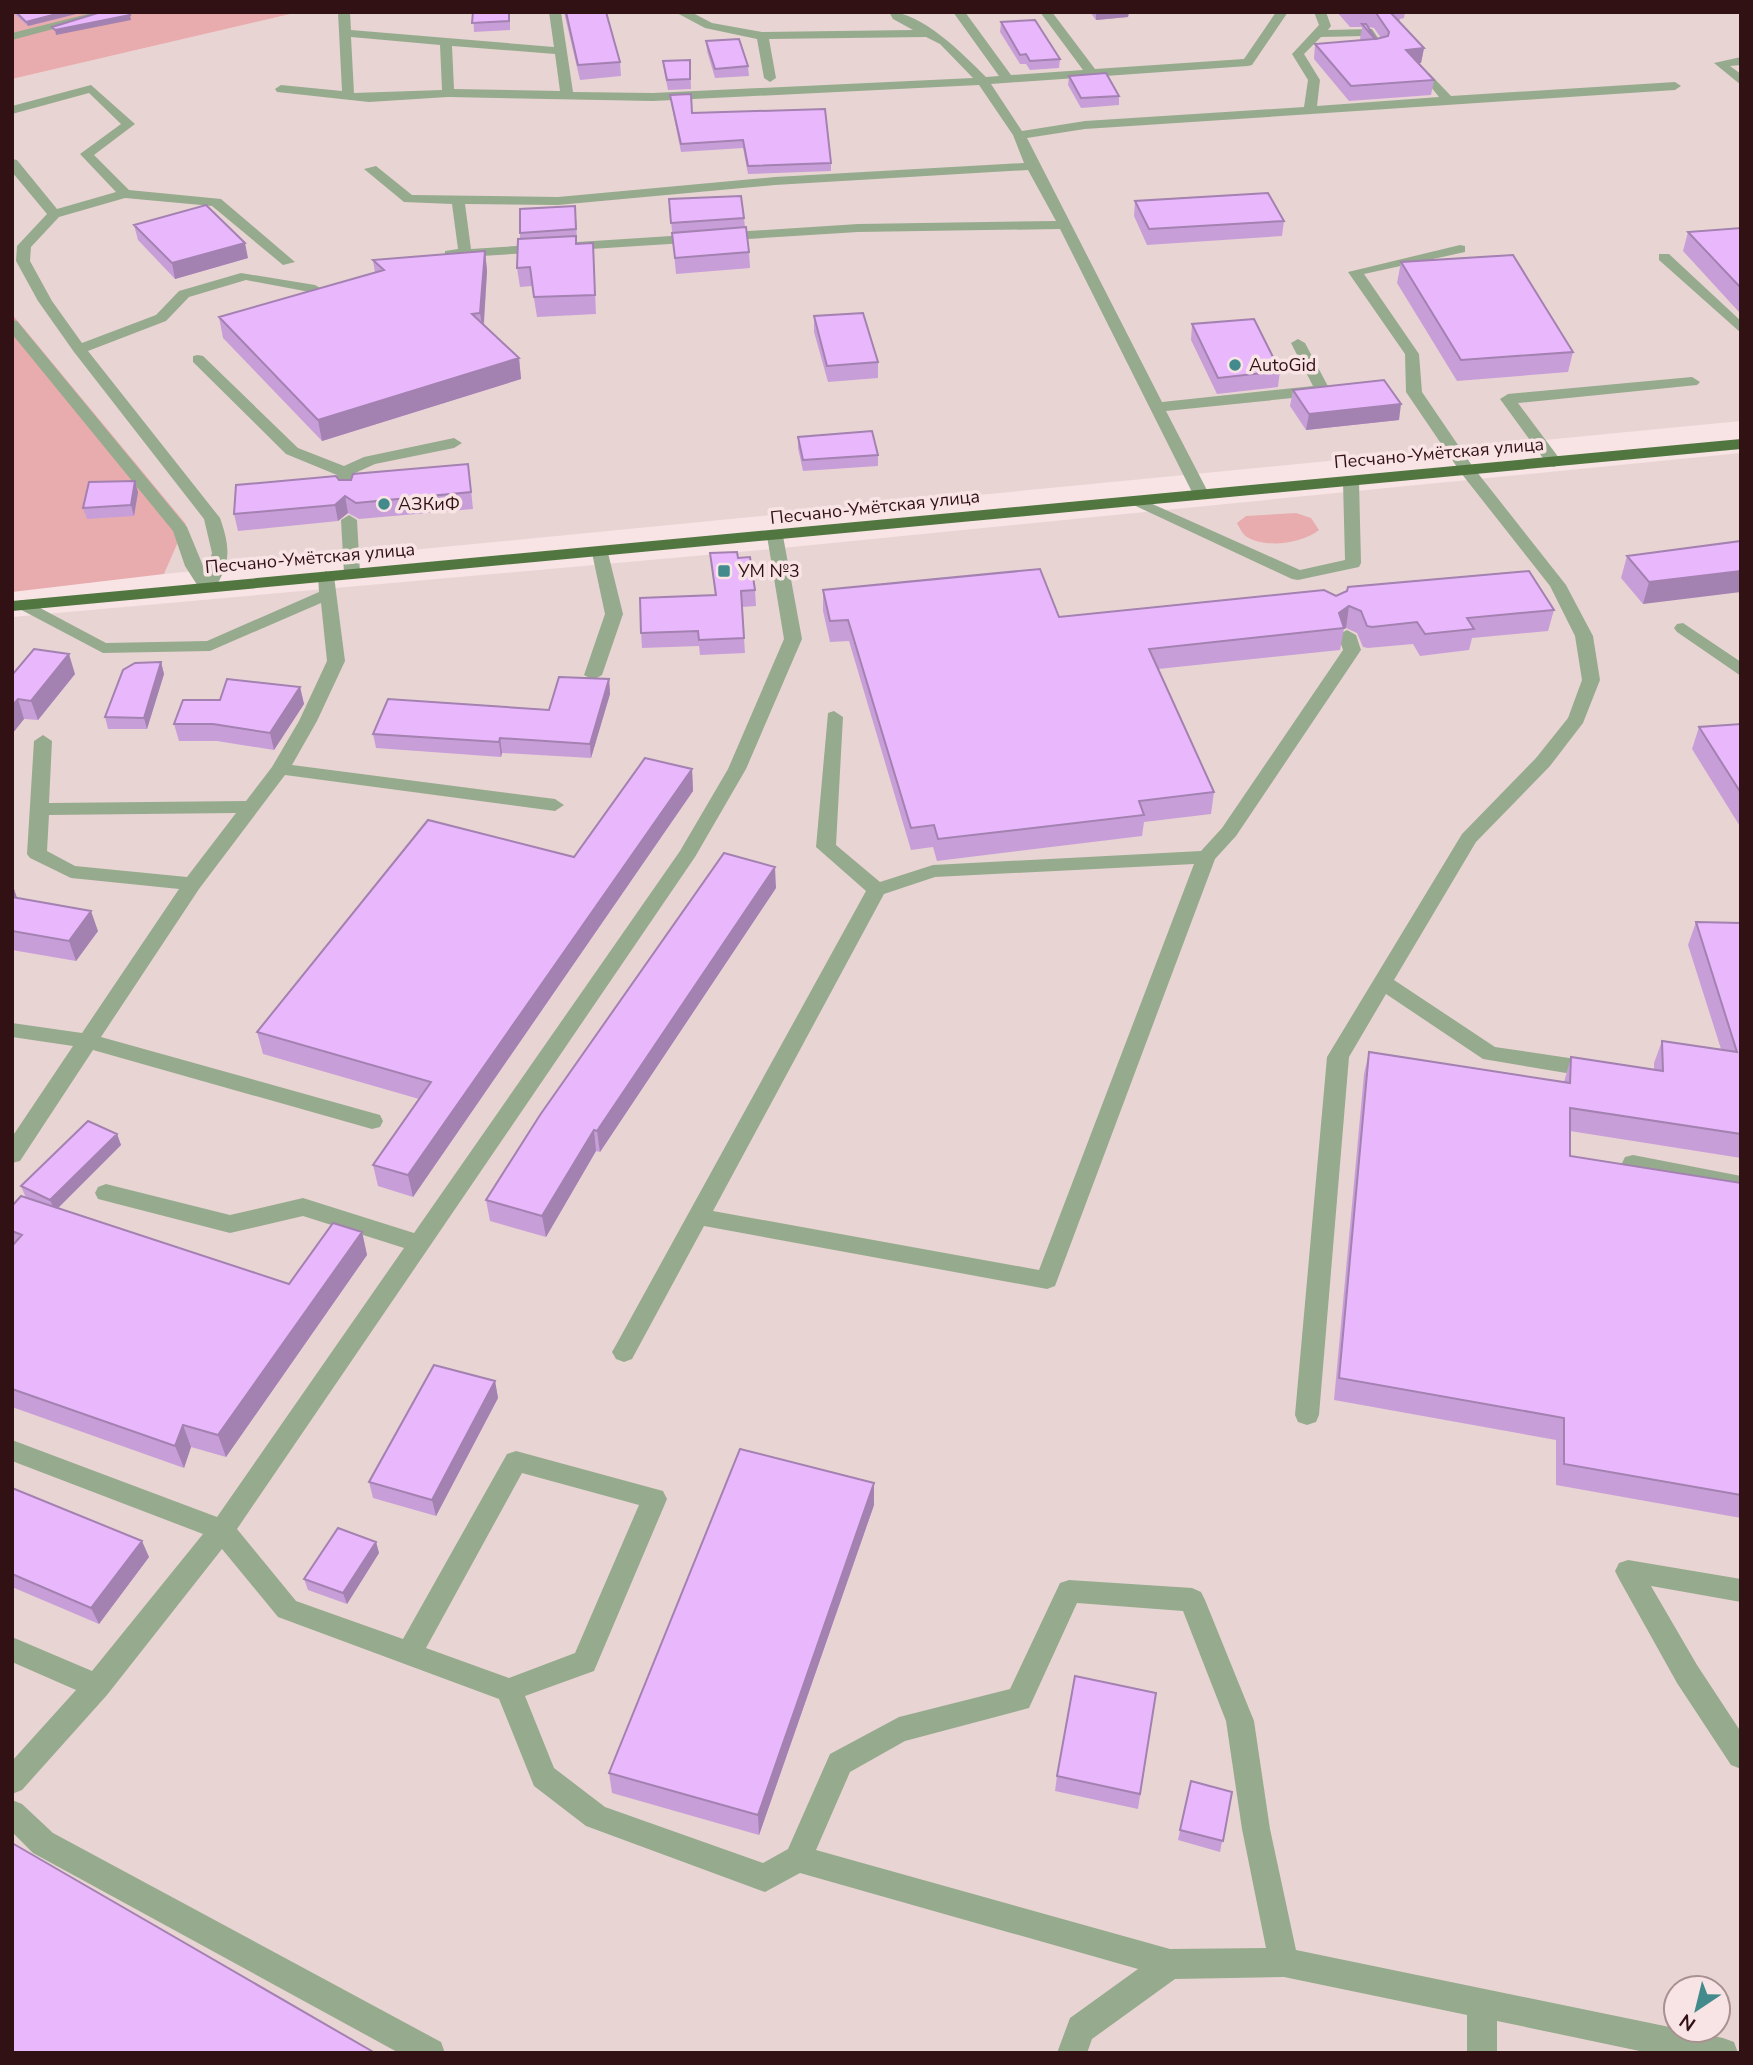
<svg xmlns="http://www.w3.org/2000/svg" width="1753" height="2065" font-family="'Nunito Sans',sans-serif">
  <rect width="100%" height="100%" fill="#f8e4e5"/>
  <!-- built -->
  <path fill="#e9d4d4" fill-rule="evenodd" d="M299 12H1741V421L164 574 186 524 12 314V79Z
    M1741 453V2053H12V617L761 550ZM1676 1988H1718V2030H1676Z"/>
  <!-- green -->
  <path fill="#e8acae" d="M12 12H299L12 79Z
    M12 314 186 524 164 574 12 592Z
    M1296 513 1311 518 1319 530C1303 543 1267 549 1247 537 1243 535 1239 527 1237 523L1246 516Z"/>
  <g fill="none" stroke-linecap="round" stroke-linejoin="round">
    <!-- minor -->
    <path fill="#96ab8e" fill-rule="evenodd" d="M96 12H117L12 40V33Z
      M338 12H350L351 30 554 47 549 12H561L573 92 653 93 973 78 940 44 926 37 769 39 776 78 770 82 764 78 757 39 705 28 675 12H691L712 23 762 32 913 30 893 19 889 12C922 12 963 54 986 77L999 76 953 12H965L1011 75 1083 70 1040 12H1052L1095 69 1244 59 1276 12H1288L1252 65 1248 66 991 84 1022 131 1085 121 1304 107 1308 80 1292 54 1319 25 1314 12H1326L1331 26 1328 30 1372 29 1385 48 1375 51 1365 36 1321 37 1304 54 1320 80 1317 106 1439 97 1423 77 1429 73 1451 96 1675 82 1681 86 1675 90 1085 129 1027 138 1162 402 1313 386 1291 343 1298 339 1305 343 1330 390 1322 395 1166 411 1209 494 1201 499 1193 494 1060 229 858 232 450 258 445 257V251L458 249 452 204 404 202 364 169 376 166 412 195 558 197 775 177 1024 163 1013 135 979 85 653 101 448 97 369 102 277 92 275 89 281 85 342 91ZM351 37 440 45 442 90 354 93ZM452 46 555 54 560 91 454 89ZM1028 170 1056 221 858 224 471 249 465 204 558 205 775 185Z
      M1741 57V65L1730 66 1741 74V85L1714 63Z
      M91 85 135 124 94 155 129 190 221 199 295 262 283 265 212 206 125 198 59 217 31 247 30 261 52 301 82 343 156 315 179 291 241 273 315 285 322 289 315 293 246 280 189 297 166 321 88 351 220 518C228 541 232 558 219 581 215 587 215 590 207 592L201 591 185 566 173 531 12 334V320L17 321 187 527 206 573 212 553 204 519 74 352 38 301 16 261 17 246 47 214 12 172V159L17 160 57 209 116 192 80 154 121 124 89 93 12 114V106Z
      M1460 245 1465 246V252L1364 274 1419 354 1422 392 1473 467 1566 585 1593 636 1600 680 1583 723 1550 766 1476 842 1394 980 1495 1047 1596 1062 1604 1065 1607 1070 1604 1075 1596 1078 1483 1059 1386 994 1349 1057 1319 1415 1316 1422 1307 1425 1298 1422 1295 1415 1327 1057 1462 834 1536 758 1568 718 1582 680 1575 636 1550 586 1461 473 1406 392 1405 354 1348 272Z
      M1659 254H1669L1741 321V333L1659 260Z
      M198 355 203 356 298 448 344 466 364 457 454 438 462 443 454 448 375 464 353 474 354 494H342L337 475 286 454 193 362V356Z
      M1692 377 1700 382 1697 385 1518 403 1562 462 1554 467 1548 465 1500 399 1508 394Z
      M1351 476 1359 481 1361 563 1359 567 1298 580 1292 579 1125 501 1127 498H1139L1300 570 1345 560 1343 481Z
      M349 515 357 520 360 573 352 578 344 573 341 520Z
      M775 531 783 536 802 639 746 769 695 857 237 1529 296 1601 403 1639 507 1454 516 1451 663 1491 667 1499 594 1671 525 1696 554 1768 605 1807 763 1863 788 1849 830 1754 899 1717 1010 1689 1060 1583 1069 1580 1192 1588 1201 1592 1205 1600 1254 1721 1270 1829 1296 1950 1723 2038 1734 2042 1738 2053H1649L1497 2021V2053H1467V2015L1284 1977 1175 1979 1092 2039 1087 2053H1057L1070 2018 1138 1969 800 1873 765 1892 586 1826 534 1786 499 1699 278 1617 222 1549 107 1695 22 1790 12 1794V1761L76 1690 12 1662V1637L92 1671 203 1534 12 1461V1440L217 1517 404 1248 303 1216 230 1233 98 1199 95 1193 98 1187 106 1184 230 1215 303 1198 414 1233 680 851 728 769 784 639 767 536ZM522 1473 639 1505 575 1653 509 1678 426 1648ZM1077 1603 1183 1611 1226 1721 1242 1829 1266 1948 1170 1949 816 1850 850 1772 905 1741 1029 1708Z
      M600 548 608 553 623 614 602 675 593 680 584 675 605 614 592 553Z
      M326 571 334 576 345 661 317 721 292 765 555 799 564 805 555 811 285 775 199 889 101 1037 380 1115 383 1121 380 1127 372 1129 93 1050 20 1161 12 1163V1137L73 1046 12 1037V1023L82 1033 179 889 71 878 30 858 27 854 34 741 43 735 52 741 49 803 246 801 272 767 299 721 327 661 321 603 210 651 103 653 12 605 21 600 27 601 106 643 207 641 319 592 318 576ZM236 813 187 877 75 866 47 851 49 815Z
      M1683 623 1741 662V676L1677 632 1674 628 1677 624Z
      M1347 630 1356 635 1361 650 1236 836 1215 859 1055 1286 1047 1289 704 1226 632 1359 624 1362 616 1359 612 1352 616 1345 866 891 816 847 828 713 834 711 843 717 836 845 880 882 933 865 1201 851 1222 828 1343 650 1338 635ZM1194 864 1039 1270 713 1211 884 894 935 877Z
      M1633 1155 1741 1176V1192L1625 1169 1622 1163 1625 1157Z
      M1628 1560 1741 1579V1602L1651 1586 1697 1665 1741 1732V1769L1731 1765 1677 1683 1619 1579 1615 1571 1619 1563Z
      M12 1800 22 1804 53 1833 441 2042 445 2053H399L33 1853 12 1832Z"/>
    <!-- major -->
    <path fill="#517640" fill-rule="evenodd" d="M1741 439V449L12 611V601Z"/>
  </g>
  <!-- wall -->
  <path fill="#c89ed9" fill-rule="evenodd" d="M12 12H84L28 26Z
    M473 12H510V30L474 32Z
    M564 12H606L620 62 621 76 580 80Z
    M1090 12H1129L1128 17 1096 20Z
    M1337 12H1405L1404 18 1400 19 1399 22 1424 48 1421 63H1418L1434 80 1431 95 1349 101 1314 59 1315 44 1361 40 1360 39 1362 27H1350ZM1368 27 1374 28 1381 38 1376 39Z
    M1001 22 1060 59 1059 68 1030 70 1026 64H1020L1000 32Z
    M706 41 748 66 749 76 715 78 707 51Z
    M690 60 691 89 668 90 664 71 663 61Z
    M1069 76 1119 96V105L1081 108 1068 85Z
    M670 95 692 113 831 163V171L748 174 743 148 681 152 671 103Z
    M669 199 744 218 745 227 749 252 750 268 676 274Z
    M1135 201 1284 221 1282 236 1147 245 1134 216Z
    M576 216 577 244 593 243 596 314 537 317 532 286 520 287 517 268 520 239V233Z
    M134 225 248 258 175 279 138 240Z
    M1741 228V312H1739L1683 251 1688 232Z
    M485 251 487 271 484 325 519 358 521 379 322 441 223 338 219 317 375 273 373 260Z
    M1401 262 1573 352 1568 372 1457 381 1397 283Z
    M814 316 878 362V378L828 382 814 332Z
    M1192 324 1280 371 1278 387 1217 394 1191 340Z
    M1293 390 1399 420 1306 430 1290 406Z
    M798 437 878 455V466L803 471 798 448Z
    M339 480H470L473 509 359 519 348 513 338 521 238 531 234 514Z
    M138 492 134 516 87 519 83 508Z
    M1741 541 1643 604 1621 578 1627 556Z
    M710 553 738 558 755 590 756 606 742 607 745 653 700 655 699 646 642 648 641 633 715 595Z
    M823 590 1059 617 1336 596 1554 610 1548 631 1472 638 1469 650 1420 656 1413 644 1368 648 1363 647 1357 633 1346 628 1344 629 1340 650 1158 669 1214 792 1211 814 1144 822 1142 836 937 861 933 847 911 850 849 641 830 642 823 611Z
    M161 662 164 674 147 729H108L105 717Z
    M75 674 38 720 24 719 12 734V675Z
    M609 679 610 694 591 758 502 753 501 757 376 748 373 734 549 710Z
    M300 687 304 704 274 750 217 741H179L174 724 220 700Z
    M1741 724V828L1692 749 1699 727Z
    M692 769 693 791 413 1197 378 1186 373 1165 419 1099 263 1054 257 1032 574 857Z
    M776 888 600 1152 596 1151 546 1237 490 1221 486 1200Z
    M12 889H14L17 898 98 931 76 961 12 950Z
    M1696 922 1741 923V1158L1570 1131V1156L1741 1183V1518L1556 1485V1440L1334 1400 1364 1074 1369 1052 1564 1082 1571 1057 1654 1069V1063L1662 1041 1721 1049 1688 945Z
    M117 1134 121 1145 58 1208 289 1284 362 1232 367 1255 226 1457 191 1447 184 1468 12 1407V1206L26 1198 21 1186Z
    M495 1381 498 1398 436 1516 373 1498 369 1482Z
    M12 1488 149 1557 99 1624 12 1587Z
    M874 1505 759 1835 612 1793 609 1773Z
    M376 1542 379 1553 347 1604 308 1590 304 1579Z
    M1156 1693 1138 1809 1055 1791 1057 1776Z
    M1191 1781 1232 1792 1220 1852 1178 1840Z"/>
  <!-- shaded-wall -->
  <path fill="#a381b0" d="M64 12H84L28 26 26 22Z
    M1096 12H1129L1128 17 1096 20Z
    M130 15 131 20 56 35 55 30Z
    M1424 48 1421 63 1404 64 1406 50Z
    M245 243 248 258 175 279 172 263Z
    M485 251 487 271 483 333 480 313Z
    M519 358 521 379 322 441 318 420Z
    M1401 404 1399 420 1306 430 1309 414Z
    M135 481 138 492 134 516 131 505Z
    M345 496 348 513 338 521 335 505Z
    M1741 571V592L1643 604 1649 582Z
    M1349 606 1346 628 1344 629 1339 613Z
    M69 654 75 674 38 720 31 701Z
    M161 662 164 674 147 729 144 718Z
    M609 679 610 694 591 758 590 744Z
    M300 687 304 704 274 750 270 733Z
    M18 699 24 719 12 734V706Z
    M500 738 502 753 501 757 499 742Z
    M692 769 693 791 413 1197 408 1175Z
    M775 867 776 888 600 1152 597 1131Z
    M14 889 21 910 12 907V891Z
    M91 911 98 931 76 961 69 941Z
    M594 1130 596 1151 546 1237 542 1216Z
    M117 1134 121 1145 55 1211 50 1200Z
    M362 1232 367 1255 226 1457 218 1435Z
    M495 1381 498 1398 436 1516 432 1500Z
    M183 1425 191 1447 184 1468 175 1446Z
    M874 1483V1505L759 1835 758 1815Z
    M142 1541 149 1557 99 1624 91 1608Z
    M376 1542 379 1553 347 1604 343 1593Z"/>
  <!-- building -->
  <path fill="#e9b8fc" stroke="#a381b0" stroke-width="2" d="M16 12H64L26 22Z
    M101 12H128L130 15 55 30 52 27Z
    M473 12H509V21L472 23Z
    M566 12H606L620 62 578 65Z
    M1390 12 1424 48 1406 50 1434 80 1351 86 1315 44 1375 39 1362 24H1366L1376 39 1388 36 1389 32 1376 13 1352 12Z
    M1035 20 1060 59 1030 61 1026 54 1020 55 1001 22Z
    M739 39 748 66 715 69 706 41Z
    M690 60V79L667 80 663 61Z
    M1106 73 1119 96 1081 98 1069 76Z
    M691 94 692 113 825 109 831 163 748 166 743 140 681 144 670 95Z
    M1268 193 1284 221 1149 229 1135 201Z
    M741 196 744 218 671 223 669 199Z
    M206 205 245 243 172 263 134 225Z
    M575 206 576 229 520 233V209Z
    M746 227 749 252 675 258 672 233Z
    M1741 228V288L1688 232Z
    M576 236V244L593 243 595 295 534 297 530 267 517 268 518 239Z
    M485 251 480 313 472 314 519 358 318 420 219 317 384 270 373 260Z
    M1513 255 1573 352 1461 360 1401 262Z
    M863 313 878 362 827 366 814 316Z
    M1254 319 1280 371 1218 378 1192 324Z
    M1384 380 1401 404 1309 414 1293 390Z
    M872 431 878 455 803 460 798 437Z
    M468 464 471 492 356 503 345 496 335 505 234 514 236 485 336 476 339 480H351L353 474Z
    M135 481 131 505 83 508 89 482Z
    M1741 541V571L1649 582 1627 556Z
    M737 552 738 558 750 557 755 590 741 591 744 638 699 640 698 631 641 633 640 598 716 595 710 553Z
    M1040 569 1059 617 1324 590 1336 596 1347 591 1348 587 1529 571 1554 610 1467 618 1474 629 1425 634 1417 622 1372 627 1367 626 1361 611 1349 606 1339 613 1344 628 1149 649 1214 792 1139 801 1144 815 938 839 934 825 911 828 848 620 830 621 823 590Z
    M34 649 69 654 31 701 18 699 12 706V675Z
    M161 662 144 718 105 717 123 670 135 663Z
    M559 677 609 679 590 744 500 738 499 742 373 734 388 699 549 710Z
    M227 679 300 687 270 733 213 724H174L183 700H220Z
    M1741 724V793L1699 727Z
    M645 758 692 769 408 1175 373 1165 431 1082 257 1032 428 820 574 857Z
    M724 853 775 867 597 1131 594 1130 542 1216 486 1200 540 1115Z
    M12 897 91 911 69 941 12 931Z
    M1696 922 1741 923V1134L1570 1108V1156L1741 1183V1495L1564 1464V1418L1339 1378 1369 1052 1570 1083 1571 1057 1663 1071 1662 1041 1737 1052Z
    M88 1121 117 1134 50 1200 21 1186Z
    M21 1196 289 1284 333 1223 362 1232 218 1435 183 1425 175 1446 12 1389V1246L22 1235 12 1231V1206Z
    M434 1365 495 1381 432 1500 369 1482Z
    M740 1449 874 1483 758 1815 609 1773Z
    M12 1488 142 1541 91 1608 12 1574Z
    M338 1528 376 1542 343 1593 304 1579Z
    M1075 1676 1156 1693 1140 1794 1057 1776Z
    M1191 1781 1232 1792 1223 1841 1180 1830Z
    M12 1843 375 2053H12Z"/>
  <!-- markers -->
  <g fill="#428a8b" stroke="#f8e4e5" stroke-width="2.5">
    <circle cx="1235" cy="365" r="7"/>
    <circle cx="384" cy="504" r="7"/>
    <rect x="717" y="564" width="14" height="14" rx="3.5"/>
  </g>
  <g text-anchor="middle" stroke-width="7" stroke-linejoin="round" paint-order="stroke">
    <!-- far-poi labels -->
    <g font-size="18" fill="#321114" stroke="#f8e4e5" text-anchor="start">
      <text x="1249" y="371">AutoGid</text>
      <text x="398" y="510">АЗКиФ</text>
      <text x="738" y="577">УМ №3</text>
    </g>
    <!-- far-street labels -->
    <g font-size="18" fill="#321114" stroke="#f8e4e5">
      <text transform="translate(1439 453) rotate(-5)" y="6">Песчано-Умётская улица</text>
      <text transform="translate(875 507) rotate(-6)" y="6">Песчано-Умётская улица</text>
      <text transform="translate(310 558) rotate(-5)" y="6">Песчано-Умётская улица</text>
    </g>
  </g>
  <!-- border -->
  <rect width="1753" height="2065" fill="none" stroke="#321114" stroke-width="28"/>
  <!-- north arrow -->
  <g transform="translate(1697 2009) rotate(215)"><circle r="33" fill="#f8e4e5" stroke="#a99091" stroke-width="2"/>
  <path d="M0-5L12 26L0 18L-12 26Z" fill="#428a8b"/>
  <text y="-10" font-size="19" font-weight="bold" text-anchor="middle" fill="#321114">N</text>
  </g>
</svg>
